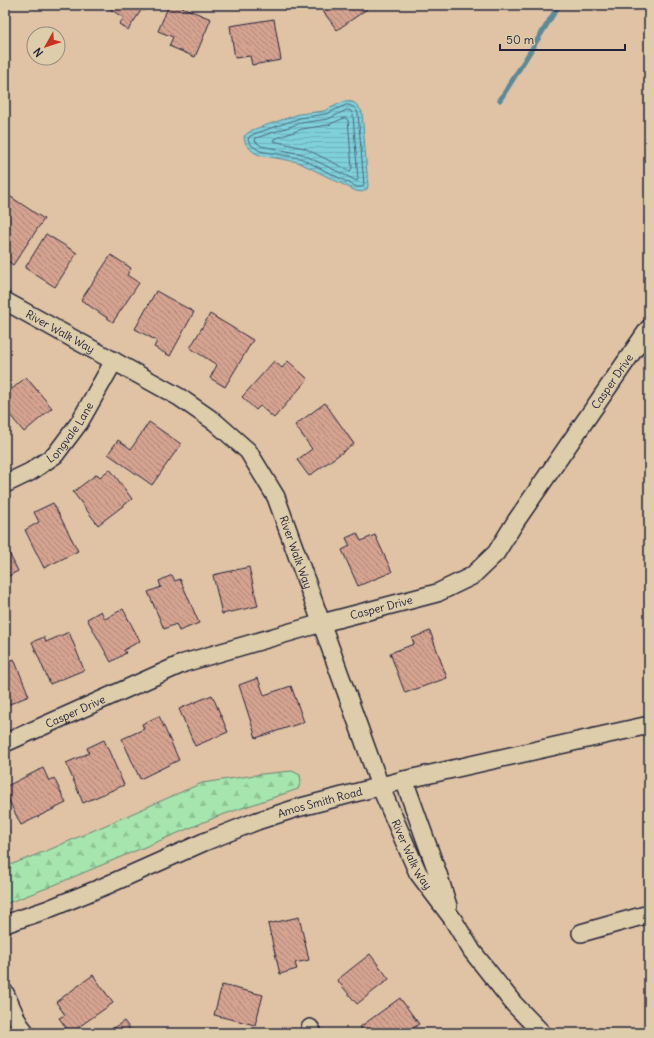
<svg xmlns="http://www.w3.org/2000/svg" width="654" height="1038" font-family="Delius,sans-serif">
  <defs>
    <pattern id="forest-firs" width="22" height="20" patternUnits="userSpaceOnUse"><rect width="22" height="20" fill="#a6e5ad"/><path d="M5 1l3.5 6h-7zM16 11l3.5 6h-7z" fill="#8fc496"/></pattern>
    <pattern id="water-rules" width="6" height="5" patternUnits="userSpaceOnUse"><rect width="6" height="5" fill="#80d0da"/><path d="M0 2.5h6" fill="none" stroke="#6eb2bc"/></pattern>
    <pattern id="building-back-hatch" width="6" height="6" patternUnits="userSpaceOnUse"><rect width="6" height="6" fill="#d5a390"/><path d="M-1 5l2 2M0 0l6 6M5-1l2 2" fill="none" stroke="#ac8477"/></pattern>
  </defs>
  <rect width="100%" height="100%" fill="#dfc3a4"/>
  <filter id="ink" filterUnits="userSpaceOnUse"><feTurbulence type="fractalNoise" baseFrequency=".025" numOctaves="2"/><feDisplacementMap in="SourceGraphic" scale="8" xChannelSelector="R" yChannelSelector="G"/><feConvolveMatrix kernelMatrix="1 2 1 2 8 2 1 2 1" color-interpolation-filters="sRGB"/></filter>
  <g filter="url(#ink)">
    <!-- forest -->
    <path fill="url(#forest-firs)" stroke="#648474" d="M292 771 300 775 301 781 298 789 216 817 47 888 5 904V867L51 849 202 783 262 774Z"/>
    <!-- water -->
    <path fill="url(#water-rules)" stroke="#5a8a9a" d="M345 101C354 101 357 104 362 112L368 186 367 189 362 192 356 191 298 162 259 155C251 151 244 145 244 136L252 130 299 114 324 111Z"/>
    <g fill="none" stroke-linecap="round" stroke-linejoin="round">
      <!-- shore -->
      <path stroke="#48687b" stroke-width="1" d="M346 105C353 105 355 108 358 113L364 185 361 187H357L300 158 260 151 251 145 248 140 249 137 254 134 300 118 326 114Z
        M347 110 351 111 353 115 358 179 357 181 302 154 261 146 255 141 256 138 301 123 328 119Z
        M345 118 348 120 352 168 350 171 304 148 273 141 274 139 302 129 328 125Z"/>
      <!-- stream -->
      <path stroke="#5a8a9a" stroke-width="5" d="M500 100 559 5"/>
    </g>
    <!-- building -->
    <path fill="url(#building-back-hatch)" stroke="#22223b" d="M104 5H148L144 11 142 9 128 30 119 24 124 18Z
      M169 5H177L211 19 195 57 169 46 173 37 158 31Z
      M321 5H364L367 9 337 30 319 6Z
      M274 19 281 60 252 65 250 56 235 58 230 26Z
      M5 193 44 219 13 265 5 259Z
      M46 234 77 253 55 287 25 268Z
      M111 255 131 268 127 275 139 283 113 322 81 300Z
      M156 291 194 312 170 356 154 347 157 341 135 329Z
      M210 314 253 340 225 387 210 378 217 365 190 348Z
      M274 361 282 368 288 361 308 379 274 418 260 406 256 410 242 397Z
      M26 377 52 408 24 432 5 409V395Z
      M325 403 354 444 309 476 297 460 312 449 295 425Z
      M149 422 181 444 152 485 108 454 118 440 131 449Z
      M110 469 132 499 98 525 73 492 97 474 100 477Z
      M53 503 78 551 44 568 25 530 39 522 34 512Z
      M357 533 361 541 375 535 392 572 358 586 342 550 350 546 346 538Z
      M5 545 18 571 5 578Z
      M249 567 258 606 222 614 213 575Z
      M172 575 175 581 180 579 199 623 179 631 176 624 164 629 148 592 161 587 159 581Z
      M123 609 140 641 124 650 126 653 111 662 87 619 101 611 105 619Z
      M430 631 447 678 405 693 390 653 414 644 412 638Z
      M69 632 84 670 50 684 32 642 44 637 46 642Z
      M14 659 29 696 5 706V663Z
      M258 678 264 695 291 686 304 722 256 738 239 685Z
      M212 695 228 732 195 746 179 709Z
      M159 716 179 760 140 779 122 739 144 729 142 724Z
      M104 740 124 785 83 803 66 763 89 753 87 748Z
      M43 768 49 781 54 778 66 803 21 825 5 793V787Z
      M5 824 9 831 5 833Z
      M299 917 309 960 295 963 297 969 280 974 268 924Z
      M370 954 389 979 357 1004 337 980Z
      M93 975 113 1003 70 1033 59 1018 65 1015 56 1002Z
      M222 985 263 995 255 1025 214 1015Z
      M400 998 419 1024 406 1033H364L360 1027Z
      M124 1021 133 1033H107Z"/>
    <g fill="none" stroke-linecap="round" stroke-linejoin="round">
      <defs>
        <g id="minor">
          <path id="s1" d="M5 301 179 397 215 422 248 451 276 497 380 786 418 873 452 918 472 951 514 1004 542 1033"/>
          <path id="s2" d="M5 484 30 472 55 455 79 423 114 361"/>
          <path id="s3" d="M5 743 184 663 322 623 437 593 472 576 496 553 516 521 649 328"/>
          <path d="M404 780 439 877 448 906"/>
          <path id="s4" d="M5 924 46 910 105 886 204 842 257 821 297 808 404 780 649 725"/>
          <path d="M581 933 649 914"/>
          <path d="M5 993 19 1024 26 1033"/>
          <path d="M310 1028 313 1033"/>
        </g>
      </defs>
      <!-- minor casing -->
      <use href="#minor" stroke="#22223b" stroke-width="20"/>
      <!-- minor -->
      <use href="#minor" stroke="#decdaa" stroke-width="17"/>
    </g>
  </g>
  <g text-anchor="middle" stroke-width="3.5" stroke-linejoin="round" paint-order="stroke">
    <!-- street labels -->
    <g font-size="11" fill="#22223b" stroke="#decdaa">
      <text dy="4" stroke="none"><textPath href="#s1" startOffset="63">River Walk Way</textPath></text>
      <text dy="4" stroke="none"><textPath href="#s3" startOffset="738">Casper Drive</textPath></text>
      <text dy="4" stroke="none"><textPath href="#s2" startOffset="85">Longvale Lane</textPath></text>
      <text dy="4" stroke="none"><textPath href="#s1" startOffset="399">River Walk Way</textPath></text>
      <text dy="4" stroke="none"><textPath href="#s3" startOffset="401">Casper Drive</textPath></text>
      <text dy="4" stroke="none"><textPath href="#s3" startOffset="77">Casper Drive</textPath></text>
      <text dy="4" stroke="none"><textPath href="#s4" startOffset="338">Amos Smith Road</textPath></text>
      <text dy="4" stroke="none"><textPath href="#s1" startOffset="723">River Walk Way</textPath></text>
    </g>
  </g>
  <!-- margin -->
  <rect width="654" height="1038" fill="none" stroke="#decdaa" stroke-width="20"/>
  <rect x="10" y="10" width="634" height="1018" fill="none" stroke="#22223b" stroke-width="1.5" filter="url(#ink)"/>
  <!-- north arrow -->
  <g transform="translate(46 46) rotate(231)"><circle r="19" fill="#decdaa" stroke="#93897e"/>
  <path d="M0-3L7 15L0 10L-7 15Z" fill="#c8321e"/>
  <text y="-6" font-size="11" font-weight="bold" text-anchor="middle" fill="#22223b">N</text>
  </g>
  <!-- scale -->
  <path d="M500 44v6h125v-6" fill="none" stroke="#22223b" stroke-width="2"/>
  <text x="506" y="44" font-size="12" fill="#22223b" stroke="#decdaa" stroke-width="3" paint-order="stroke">50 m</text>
</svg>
